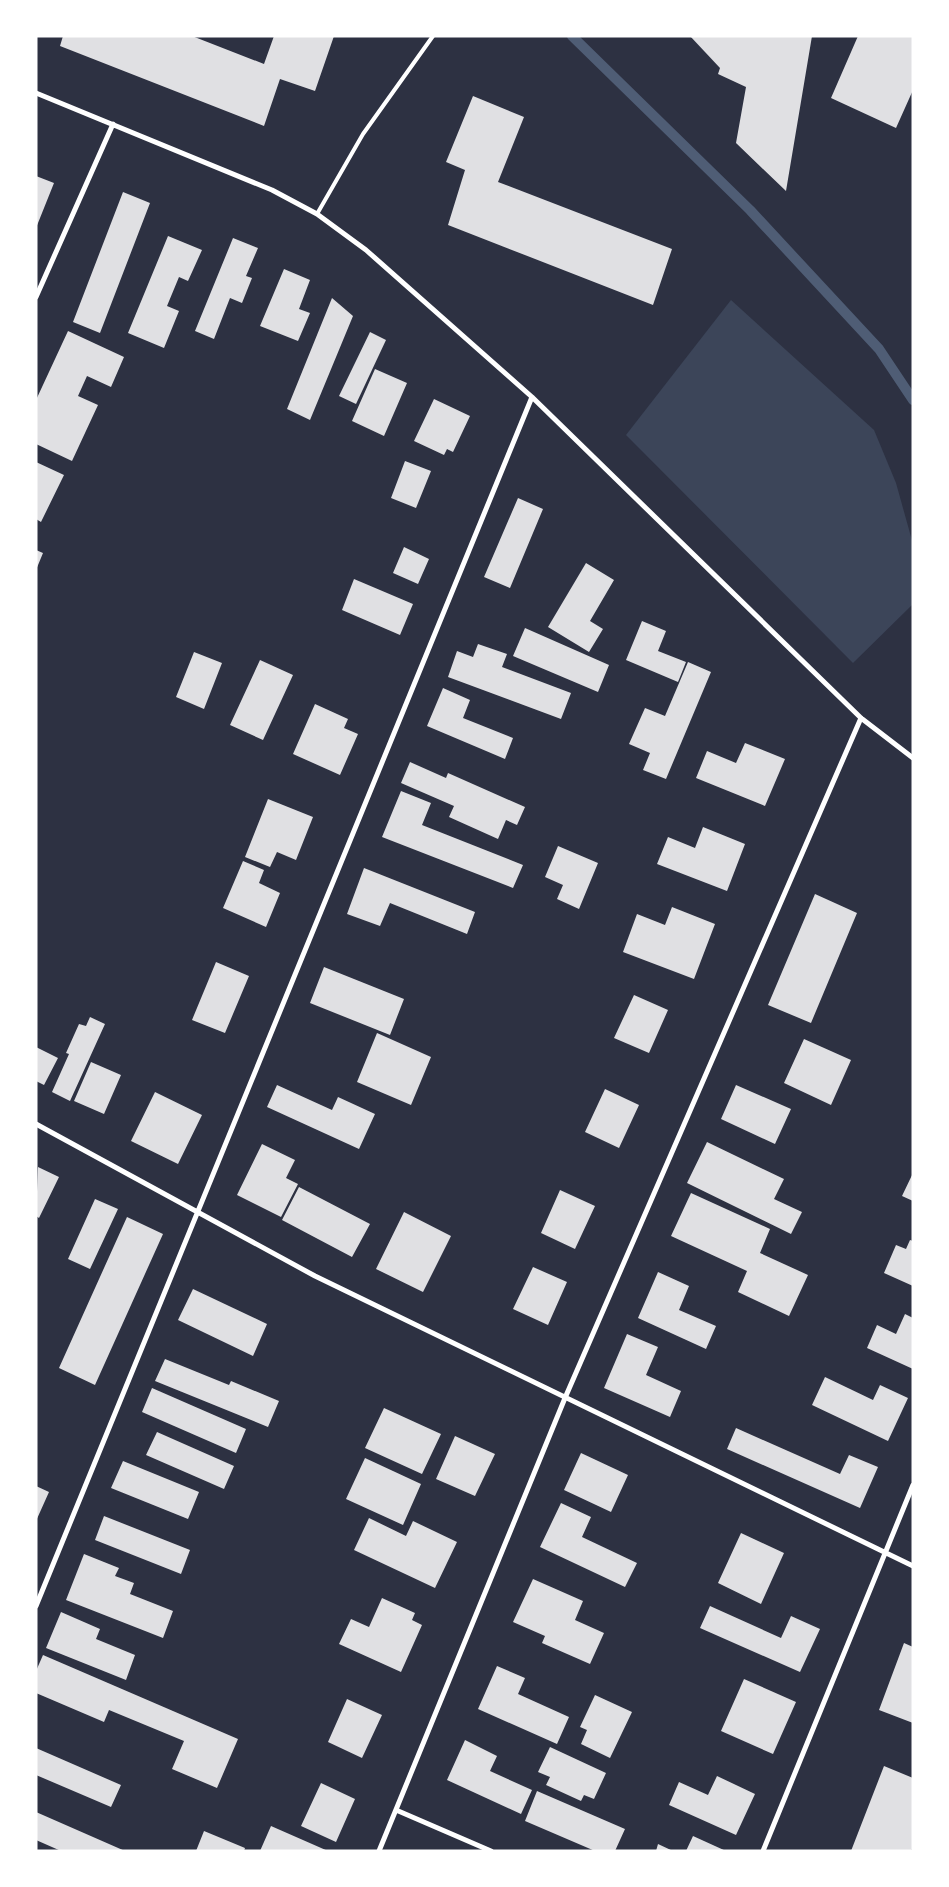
<svg xmlns="http://www.w3.org/2000/svg" width="949" height="1887" font-family="'Source Sans 3',sans-serif">
  <rect width="100%" height="100%" fill="#2d3142"/>
  <!-- green -->
  <path fill="#3c4559" d="M731 300 874 430 896 483 913 544V604L853 663 626 435Z"/>
  <g fill="none" stroke-linecap="round" stroke-linejoin="round">
    <!-- stream -->
    <path stroke="#4f5d75" stroke-width="10" d="M572 36 750 210 879 349 913 400"/>
  </g>
  <!-- building -->
  <path fill="#e0e0e3" d="M63 36H192L264 64 274 36H334L315 91 280 79 264 126 60 46Z
    M690 36H812L786 191 736 143 746 87 718 74 720 68Z
    M858 36H913V90L896 128 831 98Z
    M473 96 524 117 498 182 672 249 653 305 448 225 465 170 446 162Z
    M36 176 54 183 36 228Z
    M123 192 150 203 100 333 73 322Z
    M168 236 202 250 188 281 179 277 167 306 179 311 164 348 128 333Z
    M233 238 258 248 246 276 252 278 242 303 230 298 214 339 195 331Z
    M284 269 310 280 299 309 310 313 298 341 260 326Z
    M332 298 353 316 310 420 287 409Z
    M68 331 124 357 111 387 87 376 78 396 98 405 72 461 36 444V400Z
    M370 332 386 340 356 404 339 396Z
    M375 369 407 383 384 436 352 421Z
    M434 399 470 416 453 452 447 449 444 455 414 441Z
    M405 461 431 471 416 508 391 498Z
    M36 462 64 475 41 522 36 519Z
    M518 498 543 509 510 588 484 577Z
    M404 547 429 559 418 584 393 573Z
    M36 550 43 553 36 570Z
    M586 563 614 580 590 621 603 629 589 652 548 627Z
    M354 579 413 604 400 635 342 610Z
    M642 621 666 631 658 651 686 662 678 682 626 660Z
    M525 628 609 665 598 692 513 656Z
    M478 644 507 654 502 667 571 693 561 719 448 677 457 651 473 657Z
    M194 652 222 663 204 709 176 697Z
    M260 660 293 675 263 740 230 725Z
    M688 662 711 672 666 779 643 770 650 753 629 744 645 708 665 716Z
    M443 688 470 700 463 718 513 738 505 759 427 726Z
    M315 704 348 719 344 728 358 734 340 775 293 754Z
    M745 743 785 759 765 806 696 778 707 751 736 763Z
    M410 762 446 778 448 773 525 807 517 825 506 820 498 839 449 817 454 806 401 783Z
    M401 791 431 803 422 825 523 865 513 888 382 837Z
    M268 799 313 817 296 860 277 852 270 867 245 857Z
    M703 827 745 844 727 891 657 864 668 837 695 848Z
    M558 846 598 863 579 909 557 899 563 885 545 877Z
    M243 861 264 870 259 883 280 893 266 927 223 908Z
    M364 868 475 912 467 934 390 903 380 926 347 914Z
    M815 894 857 913 811 1023 768 1005Z
    M672 907 715 924 694 979 623 952 637 914 665 925Z
    M216 962 249 976 225 1033 192 1020Z
    M324 967 404 999 390 1035 310 1003Z
    M634 995 668 1010 649 1053 614 1038Z
    M90 1017 105 1024 70 1101 52 1092 69 1054 66 1053 79 1024 86 1026Z
    M377 1033 431 1057 411 1105 357 1082Z
    M804 1039 851 1060 831 1105 784 1083Z
    M36 1047 58 1058 44 1085 36 1081Z
    M91 1062 121 1075 104 1114 74 1101Z
    M277 1085 332 1110 338 1097 375 1114 359 1149 267 1107Z
    M736 1085 791 1109 775 1144 721 1119Z
    M605 1089 639 1105 619 1148 585 1132Z
    M155 1092 202 1115 178 1164 131 1141Z
    M707 1142 784 1179 774 1199 802 1212 791 1234 687 1183Z
    M262 1144 295 1160 286 1178 298 1184 281 1217 237 1195Z
    M38 1167 59 1177 39 1218 36 1216Z
    M913 1173V1201L902 1196Z
    M299 1187 370 1224 352 1257 282 1220Z
    M560 1190 595 1206 575 1249 541 1233Z
    M691 1193 770 1229 760 1253 808 1275 789 1316 738 1292 747 1271 671 1236Z
    M95 1199 118 1209 90 1269 68 1259Z
    M404 1212 451 1236 423 1292 376 1269Z
    M127 1217 163 1234 95 1385 59 1368Z
    M910 1240 913 1241V1286L884 1273 896 1245 906 1249Z
    M533 1267 567 1282 548 1325 513 1309Z
    M658 1272 689 1286 679 1310 716 1326 706 1349 638 1318Z
    M193 1289 267 1324 253 1356 178 1320Z
    M905 1314 913 1318V1369L867 1348 877 1325 896 1334Z
    M627 1334 658 1347 646 1375 681 1391 670 1417 604 1388Z
    M165 1359 229 1385 231 1381 279 1401 268 1427 155 1381Z
    M825 1377 873 1400 880 1385 908 1398 888 1441 812 1405Z
    M152 1388 246 1429 236 1453 142 1412Z
    M384 1408 441 1434 422 1474 365 1448Z
    M736 1428 840 1474 849 1455 878 1467 860 1508 727 1449Z
    M157 1432 234 1466 224 1489 146 1455Z
    M455 1436 495 1454 475 1496 436 1479Z
    M581 1453 628 1475 611 1512 564 1490Z
    M365 1458 421 1484 403 1525 346 1499Z
    M123 1461 199 1492 188 1519 111 1488Z
    M36 1486 49 1492 36 1521Z
    M561 1503 591 1517 582 1537 637 1563 625 1587 540 1547Z
    M104 1516 190 1550 181 1574 95 1540Z
    M369 1518 406 1536 413 1521 457 1542 435 1588 354 1550Z
    M741 1533 784 1553 761 1604 718 1583Z
    M84 1554 119 1568 115 1576 134 1583 130 1594 173 1611 163 1638 66 1600Z
    M533 1579 583 1601 575 1620 604 1633 590 1664 542 1643 545 1636 513 1622Z
    M382 1598 415 1613 412 1620 422 1625 401 1672 339 1644 351 1619 369 1627Z
    M710 1606 781 1638 791 1616 820 1629 800 1672 700 1628Z
    M61 1612 100 1629 96 1639 135 1655 126 1680 46 1648Z
    M904 1643 913 1647V1723L879 1710Z
    M43 1655 238 1739 217 1788 172 1769 184 1741 109 1710 104 1722 36 1693V1671Z
    M497 1666 525 1678 518 1694 569 1717 557 1744 478 1709Z
    M744 1679 796 1702 773 1754 721 1731Z
    M595 1695 632 1712 610 1758 581 1744 587 1730 580 1727Z
    M347 1699 382 1715 362 1758 328 1742Z
    M465 1740 497 1756 490 1771 532 1790 521 1814 447 1780Z
    M550 1747 606 1773 594 1799 584 1795 581 1801 546 1785 550 1777 538 1772Z
    M36 1748 121 1785 111 1807 36 1775Z
    M884 1766 913 1778V1847L911 1851H851Z
    M717 1776 755 1794 736 1835 669 1805 679 1782 708 1795Z
    M321 1783 355 1799 336 1842 301 1826Z
    M537 1791 625 1829 615 1851H595L525 1821Z
    M36 1812 125 1851H61L36 1840Z
    M271 1826 328 1851H260Z
    M204 1831 245 1848 244 1851H196Z
    M693 1836 726 1851H686Z
    M658 1844 673 1851H656Z"/>
  <g fill="none" stroke-linecap="round" stroke-linejoin="round">
    <!-- service -->
    <path stroke="#fff" stroke-width="4" d="M317 214 363 134 433 36"/>
    <!-- minor -->
    <path stroke="#fff" stroke-width="5" d="M36 93 272 190 317 214 366 250 532 397 861 718 913 758
      M36 297 113 124
      M36 1124 315 1276 913 1566
      M36 1606 532 397
      M396 1810 491 1851
      M379 1851 565 1398 861 718
      M763 1851 913 1485"/>
  </g>
  <!-- border -->
  <rect width="949" height="1887" fill="none" stroke="#ffffff" stroke-width="75"/>
</svg>
